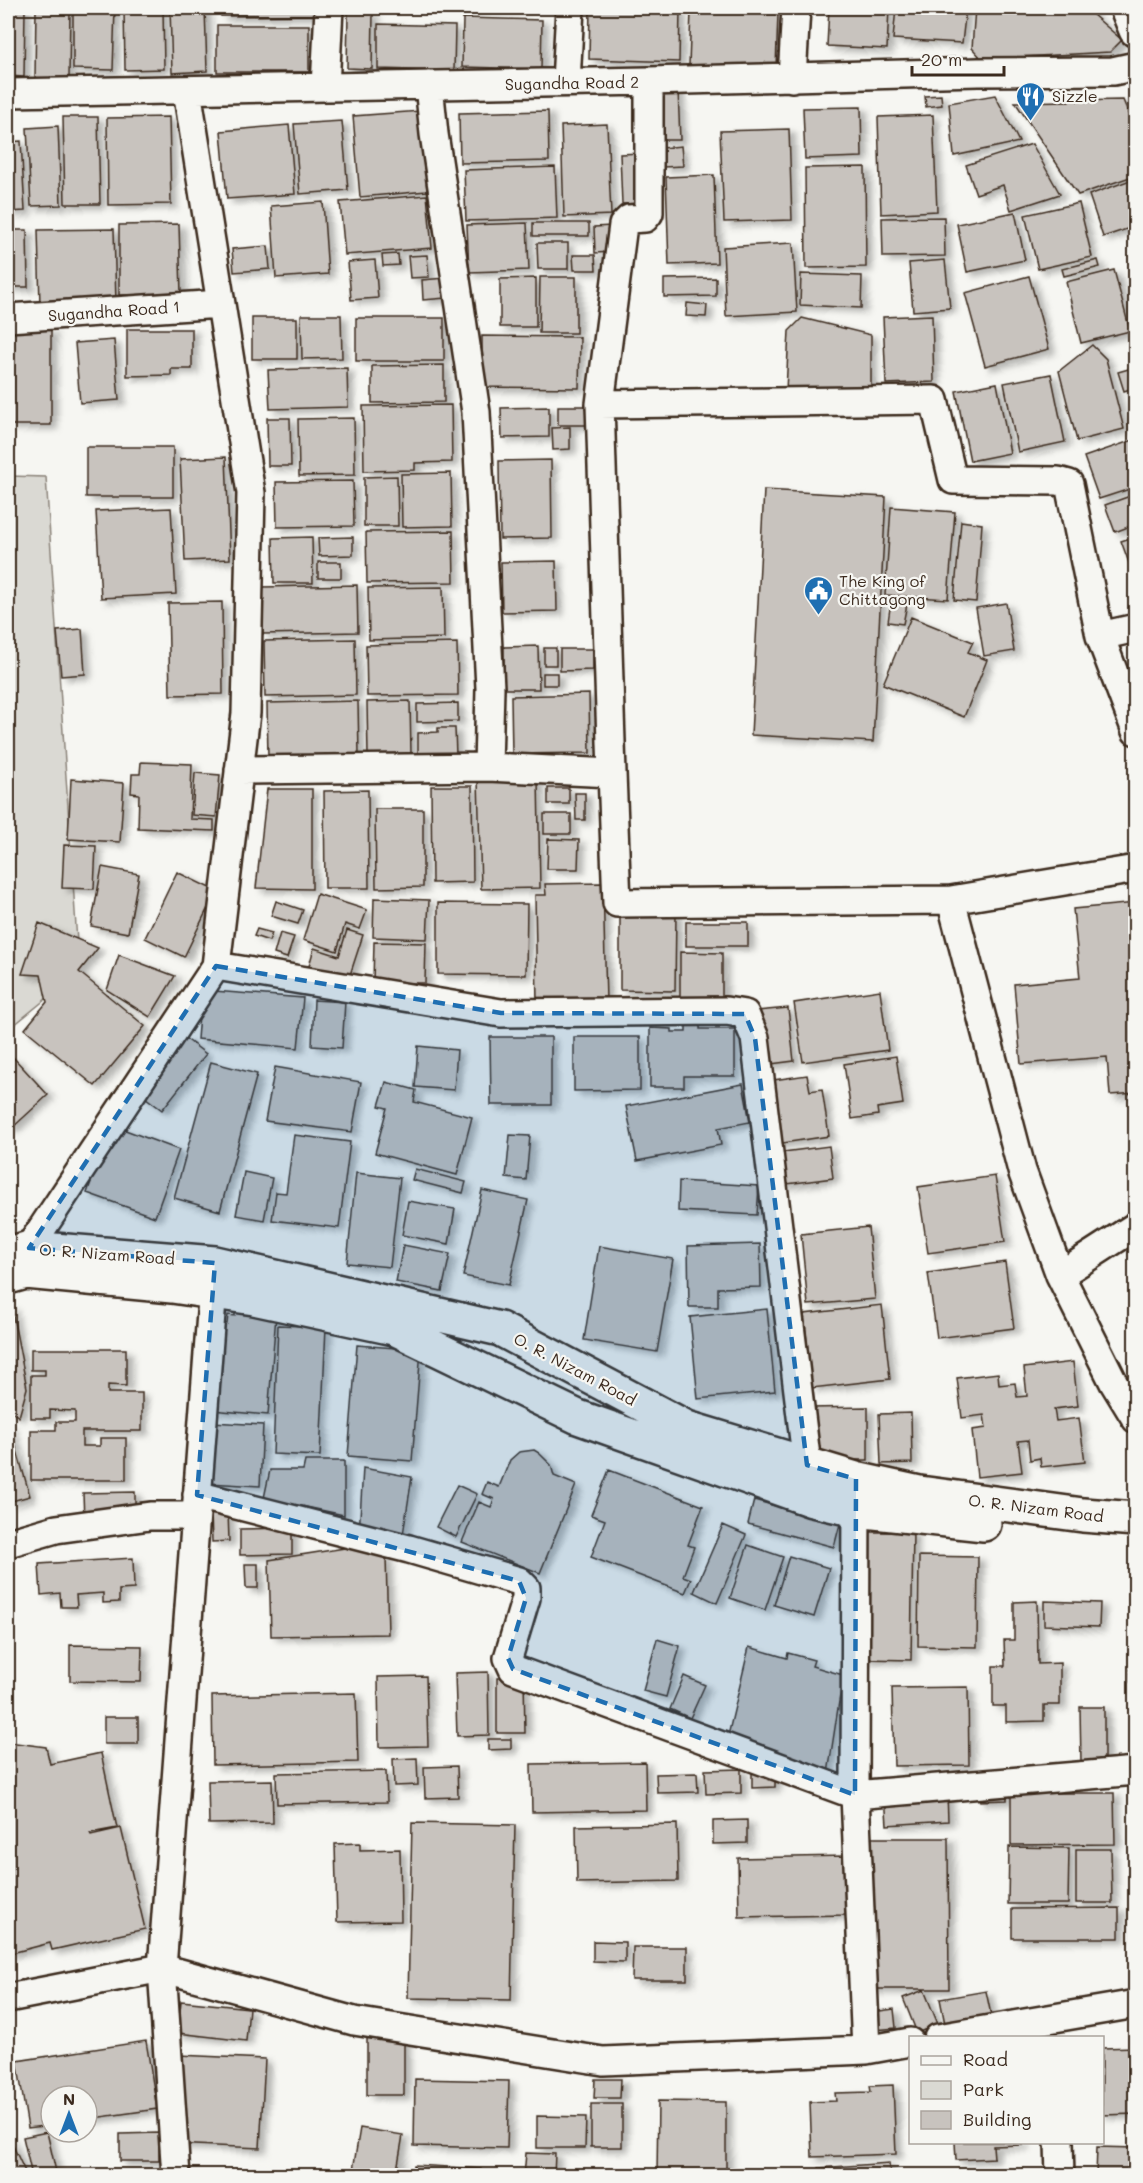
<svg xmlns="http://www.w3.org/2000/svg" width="1143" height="2183" font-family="Mali,sans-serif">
  <defs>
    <filter id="shadow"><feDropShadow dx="6" dy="4" stdDeviation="3" flood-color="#0004"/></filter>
  </defs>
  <rect width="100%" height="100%" fill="#f6f6f2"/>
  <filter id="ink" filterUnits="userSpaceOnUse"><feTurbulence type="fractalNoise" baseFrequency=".0167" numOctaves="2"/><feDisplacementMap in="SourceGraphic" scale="12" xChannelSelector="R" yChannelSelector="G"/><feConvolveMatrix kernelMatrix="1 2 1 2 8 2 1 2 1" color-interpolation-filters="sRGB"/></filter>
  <g filter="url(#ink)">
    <!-- green -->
    <path fill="#dad9d3" stroke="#8a8278" stroke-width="1.5" d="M8 476 46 477 79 972 8 1030Z"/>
    <!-- building -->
    <path fill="#c8c3be" stroke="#3b2a1e" stroke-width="1.5" filter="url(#shadow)" d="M8 8H25L24 77 8 76Z
      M36 8H70L69 79 35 78Z
      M73 8H115L113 70 73 69Z
      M124 8H163L164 69 125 70Z
      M170 8H205L207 71 172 73Z
      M221 8H317V15L221 16Z
      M590 8 680 10 679 62 589 59Z
      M829 8H889L887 49 827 46Z
      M896 8H966L962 43 893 39Z
      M975 8H1085L1122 40 1110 52 982 59 972 48Z
      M691 11 778 14 776 67 689 65Z
      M348 12 373 13 372 69 347 68Z
      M463 18 542 20 541 69 462 67Z
      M378 24 455 26 454 71 378 69Z
      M217 25H309V72H217Z
      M678 89 680 140H658L656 90Z
      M941 95 942 105 926 107 925 96Z
      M995 95 1019 142 954 156 949 103Z
      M1123 100 1136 132V175L1078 195 1015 102Z
      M861 107 862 157 805 159 803 108Z
      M421 111 427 191 360 197 353 116Z
      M548 111 549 161 460 163 459 113Z
      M933 115 937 211 881 214 878 117Z
      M63 117H98L100 204H65Z
      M169 117 171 204 108 205 107 118Z
      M342 121 348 190 300 194 294 124Z
      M607 124 611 215 564 217 561 126Z
      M289 125 295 194 227 199 221 131Z
      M58 126 61 205 31 206 27 128Z
      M789 129 792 220 724 222 720 131Z
      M21 141 25 211 8 212V142Z
      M1032 144 1060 194 1011 210 1003 185 976 194 966 165Z
      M681 146 683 166 663 167 662 148Z
      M642 153 644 203 622 204 620 154Z
      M555 167 557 218 466 221 464 170Z
      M865 167 866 267 806 268 805 168Z
      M714 175 717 263 669 265 666 177Z
      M1136 178V226L1103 237 1089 195Z
      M427 195 432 248 345 255 340 202Z
      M323 202 328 274 276 278 271 206Z
      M1079 203 1092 257 1038 269 1025 215Z
      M1015 212 1025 260 967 272 957 224Z
      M944 217 945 256 883 257 882 218Z
      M527 223 529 270 469 272 467 225Z
      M533 223H589V236H533Z
      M179 224 181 294 119 295V225Z
      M611 226 612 252 595 253 594 227Z
      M114 229 116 304 40 306 38 230Z
      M8 230H27L28 287H8Z
      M537 243H568V269H538Z
      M793 243 797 312 726 316 723 247Z
      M268 246 270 269 234 272 232 249Z
      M398 254 399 265 383 266 382 255Z
      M427 255 429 277 410 278 408 256Z
      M573 255H595L596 270H574Z
      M375 260 378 298 351 300 348 262Z
      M945 260 950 308 913 311 909 263Z
      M1098 260 1100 267 1064 276 1062 269Z
      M1114 270 1130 331 1081 343 1066 282Z
      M801 274 862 276 861 308 800 305Z
      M1029 276 1049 349 985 366 965 293Z
      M540 277H576V333H539Z
      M445 278 446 298 423 300 422 280Z
      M536 278V327H500V279Z
      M716 278V296L664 297V279Z
      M1136 288V329L1129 289Z
      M687 303 707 305 706 317 686 316Z
      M301 315H341L342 358 302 359Z
      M932 315 934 382 886 384 883 317Z
      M252 318H297V359H252Z
      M356 318H444V361H356Z
      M802 318 871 335V395L786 391 789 331Z
      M127 329H192V369H171V375L127 376Z
      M8 330H51V425H8Z
      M482 336 580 337 579 388 482 387Z
      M114 340 119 400 80 403 75 343Z
      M1092 345 1106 359 1124 429 1077 441 1059 371Z
      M444 365V402L372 403V366Z
      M347 368 348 407 270 409 268 370Z
      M1132 368 1136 387 1124 391 1118 372Z
      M1051 374 1065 442 1018 452 1004 383Z
      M997 383 1010 453 970 461 956 391Z
      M451 405 452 462 415 463V470L364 471 363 406Z
      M558 406H586V425H558Z
      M549 407V437L502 438 501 408Z
      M267 418H290L291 466H268Z
      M354 418 355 475 299 476 298 419Z
      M570 427V449L553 450 552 428Z
      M1136 439V487L1099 499 1084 457Z
      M86 447H173V497H86Z
      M226 457 230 559 185 561 180 459Z
      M551 460 552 538 500 539 499 461Z
      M451 473 452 526 402 527 401 474Z
      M397 476 398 526H364V477Z
      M353 481 354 526 277 527 276 482Z
      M764 490 886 497 873 742 751 735Z
      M1133 495 1136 502V524L1115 532 1105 505Z
      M891 507 955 512 948 599 885 595Z
      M171 508 176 594 101 598 96 511Z
      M961 521 982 524 976 602 954 600Z
      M453 531 454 582 367 583 366 532Z
      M1136 536V582L1121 541Z
      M312 537 313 583H274L273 538Z
      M353 537V555L319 556 318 538Z
      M556 561 557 611 502 612 501 562Z
      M318 562H341V578H318Z
      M357 585 358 632 263 634 262 587Z
      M443 587 444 638 369 640 368 588Z
      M891 601 907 604 903 624 888 622Z
      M222 602 223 694 170 695 168 603Z
      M1006 603 1014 651 984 656 976 608Z
      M911 617 973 642 968 652 987 660 964 717 883 684Z
      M82 629 85 674 61 676 57 631Z
      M355 639 356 695 265 697 264 641Z
      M457 643 458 695 367 696 366 645Z
      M538 646 539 689H504V647Z
      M544 648H556V665H544Z
      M560 649H593V670L560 671Z
      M543 673H557V685H543Z
      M589 694 590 753 512 754 511 696Z
      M358 701 359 756 268 757 267 703Z
      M410 701 411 755H368L367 702Z
      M458 703V721L417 722V704Z
      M438 728H455L456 755H418V733L438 732Z
      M141 762 192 764 190 819 214 820V831L138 828 139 794 131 793 132 774H140Z
      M195 773 220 775 216 817 192 815Z
      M538 778 540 888 481 889 478 779Z
      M71 779 124 783 120 842 68 839Z
      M431 786H472L473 882 432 883Z
      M548 788H569V804H548Z
      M267 789H312V889L256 888Z
      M368 790 369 888H325L324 791Z
      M575 793H585V820H576Z
      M375 809H423V887L376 888Z
      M544 814H571V834H544Z
      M548 839 579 840 578 869H547Z
      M64 845 96 846 94 889 62 888Z
      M102 867 139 874 128 933 91 926Z
      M177 872 216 891 184 957 145 938Z
      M603 883 606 1001 537 1003 535 895H546L545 884Z
      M317 894 367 910 360 929 345 924 337 951 303 940Z
      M374 898 429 900 427 939 373 937Z
      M276 901 303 910 298 924 271 916Z
      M438 903 527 904 526 975 438 974Z
      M1136 903V1093L1110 1095 1107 1057 1021 1064 1014 984 1080 978 1073 909Z
      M620 913H676L675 991 620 990Z
      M686 922H748V946H686Z
      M39 923 98 948 79 972 145 1026 95 1086 25 1029 47 1002 41 975 22 974Z
      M257 929 272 933 269 941 254 936Z
      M347 930 363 935 349 978 309 966 314 948 339 956Z
      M280 933 294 937 287 958 274 954Z
      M374 942 426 943 425 983H373Z
      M680 952 722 953V1003H680Z
      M119 955 175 976 150 1017 107 990Z
      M201 990 303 998 298 1048 197 1039Z
      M880 990 888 1050 803 1062 794 1003Z
      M314 1000 345 1002 342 1048 312 1046Z
      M788 1008 794 1061 763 1065 757 1011Z
      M686 1024H700V1029H735V1076H684V1087H650V1028L672 1029V1032H686Z
      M490 1037H551V1105H491Z
      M574 1037H640V1090L574 1091Z
      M185 1038 206 1054 162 1110 141 1094Z
      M418 1046 457 1050 454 1090 415 1087Z
      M896 1056 903 1104 877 1108 878 1115 852 1119 844 1064Z
      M13 1057 48 1095 11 1129 8 1125V1062Z
      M211 1062 257 1074 220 1211 174 1198Z
      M275 1067 361 1082 352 1132 265 1121Z
      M807 1075 810 1091 822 1089 829 1136 770 1145 760 1082Z
      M386 1082 416 1090 414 1102 472 1117 457 1175 375 1153 387 1108 379 1106Z
      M743 1084 750 1122 718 1128 721 1145 637 1161 626 1106Z
      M112 1125 179 1150 155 1217 87 1193Z
      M294 1135 350 1142 339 1228 272 1220 276 1192 286 1193Z
      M510 1135 530 1136 526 1180 506 1178Z
      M829 1146 833 1178 779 1185 776 1153Z
      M415 1169 466 1182 463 1193 412 1180Z
      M244 1172 272 1178 264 1220 236 1215Z
      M356 1173 400 1178 390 1267 347 1263Z
      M995 1176 1005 1242 928 1253 918 1187Z
      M679 1181 759 1186 757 1215 678 1211Z
      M482 1190 528 1200 509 1285 463 1276Z
      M408 1201 455 1209 449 1244 402 1235Z
      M868 1227 875 1299 808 1305 801 1234Z
      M760 1244 761 1287 718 1288V1307H689L688 1246Z
      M403 1245 450 1254 442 1291 396 1282Z
      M599 1246 673 1259 657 1352 584 1340Z
      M1005 1262 1014 1328 937 1338 928 1273Z
      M882 1305 890 1379 812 1388 804 1314Z
      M11 1306 27 1388 19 1417 8 1409V1307Z
      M767 1309 775 1391 698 1399 690 1317Z
      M235 1312 276 1315 268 1415 212 1410 219 1323 227 1324 228 1315 235 1316Z
      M278 1325 326 1327 320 1456 273 1454Z
      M357 1345 421 1350 412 1461 348 1456Z
      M31 1349H126V1386L108 1385V1393H142V1431H82V1446H100V1438H126V1480H31V1430H56V1422H75V1411L50 1410V1418H31V1375H45V1370H31Z
      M1073 1362 1078 1406 1054 1409 1056 1421 1079 1418 1085 1462 1041 1467 1040 1458 1030 1460 1028 1440 1018 1441 1022 1472 977 1477 972 1430 986 1428 984 1415 962 1418 957 1378 998 1373 999 1385 1015 1383 1017 1397 1027 1396 1024 1368Z
      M868 1407V1460H810L809 1408Z
      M911 1413 912 1463 881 1464 879 1414Z
      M212 1422 263 1425 260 1486 209 1483Z
      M8 1423H9L30 1496 8 1502Z
      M534 1450 539 1453 551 1465 554 1476 576 1485 540 1573 462 1542 479 1502 491 1507 494 1499 482 1494 487 1482 499 1487 510 1460 519 1452Z
      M305 1461H344V1515L264 1498 270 1470H303Z
      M363 1468 412 1477 402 1541 359 1534Z
      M609 1470 703 1506 688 1545 694 1547 683 1576 691 1579 685 1593 591 1557 605 1520 591 1515Z
      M457 1485 477 1494 456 1537 436 1527Z
      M135 1492V1518L84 1519 83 1493Z
      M754 1500 840 1524 834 1547 748 1524Z
      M211 1511H228L229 1541 212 1542Z
      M723 1525 746 1535 717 1603 694 1592Z
      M292 1528V1554L240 1555V1529Z
      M866 1532H913L911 1660 864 1659Z
      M748 1545 783 1557 765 1610 730 1598Z
      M351 1547 386 1557 388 1634 271 1636 269 1560Z
      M789 1556 829 1568 814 1617 774 1605Z
      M919 1556 978 1557 977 1647 918 1646Z
      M133 1558 134 1589 119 1590V1602L103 1603V1593L76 1595 77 1607H61L60 1593 41 1595 39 1564Z
      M245 1564H258V1588H246Z
      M1037 1601 1038 1664 1060 1663V1705H1044V1721L1006 1722V1706H993V1666H1005L1004 1640H1014V1602Z
      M1044 1601 1100 1603 1099 1627 1044 1625Z
      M657 1639 680 1646 666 1697 643 1691Z
      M70 1645 142 1646 141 1682 70 1681Z
      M749 1647 787 1658 788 1653 814 1660 812 1666 843 1675 827 1780 727 1740Z
      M1130 1650H1136V1681L1131 1682Z
      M488 1672 489 1735 457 1736 455 1673Z
      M426 1676 428 1746 379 1747 378 1677Z
      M684 1676 705 1685 690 1718 670 1709Z
      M497 1678H524L525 1733H497Z
      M968 1687 969 1765 894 1766 892 1688Z
      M356 1693 358 1762 213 1765 212 1696Z
      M1080 1707H1104V1763H1081Z
      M104 1717H138V1744H104Z
      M488 1739H511V1749L488 1750Z
      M8 1742 46 1747 50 1764 101 1753 117 1828 90 1833 91 1835 121 1828 145 1929 52 1950 50 1943 8 1954Z
      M417 1758 418 1785 394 1786 393 1759Z
      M645 1762 646 1810 532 1812 531 1764Z
      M457 1766 458 1797 425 1798 424 1767Z
      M741 1769V1793L706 1794 705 1770Z
      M386 1771 387 1802 277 1804 276 1773Z
      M697 1773 698 1792 657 1793 656 1774Z
      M752 1773H775V1787L752 1788Z
      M272 1780 273 1823 209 1824 208 1781Z
      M1007 1785V1800L980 1801 979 1786Z
      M947 1792 948 1821 887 1825 885 1795Z
      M1011 1793H1114L1115 1844 1011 1845Z
      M747 1820V1843L713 1844V1821Z
      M412 1823 515 1825 511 2000 408 1998Z
      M677 1824 678 1881 577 1883 576 1826Z
      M867 1838H948L949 1989H869Z
      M360 1843V1850L400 1849 401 1921 337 1922 335 1844Z
      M1009 1847 1069 1848 1068 1904H1008Z
      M1076 1849H1111L1112 1903H1076Z
      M846 1856 847 1915 739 1917 738 1858Z
      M1119 1908V1938H1012V1909Z
      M593 1941 625 1942V1962L593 1961Z
      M633 1947H687V1980H632Z
      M924 1990 938 2024 917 2033 903 1998Z
      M986 1991 991 2015 945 2024 940 1999Z
      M181 2001 249 2008 246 2041 178 2033Z
      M894 2009 896 2028 874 2030 872 2012Z
      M367 2037H404V2095H367Z
      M146 2041 157 2109 87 2119V2096H51V2125L28 2128 17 2061Z
      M1136 2047V2114L1102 2115V2048Z
      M178 2055 265 2059 260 2148 173 2144Z
      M415 2079 509 2081 507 2148 414 2146Z
      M595 2079H621L620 2098H594Z
      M893 2085 896 2154 812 2157 810 2102 836 2101 835 2093 871 2092 870 2086Z
      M658 2101 726 2102V2176H657Z
      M591 2104H622V2147H591Z
      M537 2116 586 2117 585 2148H537Z
      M360 2128 403 2135 396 2176H352Z
      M47 2132 57 2176H32L23 2137Z
      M159 2133V2161H120V2134Z
      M8 2135 27 2176H8Z
      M955 2142H1023V2145L993 2146 994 2158 956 2160Z
      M1097 2147 1136 2148V2176H1096Z
      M526 2153 555 2154 554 2176H524Z
      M889 2163 890 2176H819V2168Z
      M414 2165 481 2169V2176H413Z"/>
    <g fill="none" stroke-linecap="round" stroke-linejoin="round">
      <defs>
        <path id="street" d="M792 78 796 8
          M566 82 570 8
          M429 85 434 134 476 412 490 688 488 767
          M325 87 329 8
          M8 93 649 81 978 72 1113 71 1136 66
          M8 318 221 304
          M600 404 934 400 953 480 1058 481 1069 484 1100 636
          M1136 628 1100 636 1136 731
          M239 770 488 767 612 773 617 903 951 900 1136 869
          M612 773 600 404 623 225 629 219 645 218 649 213V81
          M951 900 1022 1171 1060 1275 1114 1383 1136 1419
          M216 966 501 1013 726 1011 745 1014 755 1038 807 1465
          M29 1248 216 966 246 713 251 493 187 90
          M1060 1275 1136 1226
          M856 1489 855 1795 866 2050
          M197 1495 409 1549 519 1581 526 1588V1598L508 1658 513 1669 855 1795 1136 1771
          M8 1543 56 1529 150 1516H195
          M8 1998 162 1968 354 2021 603 2061 866 2050 910 2042
          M938 2038 1136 2004
          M1059 2142 1060 2176
          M176 2176 162 1968 214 1273"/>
        <path id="primary" d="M1127 8 1136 30
          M8 1254 29 1248 215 1263 500 1329 687 1428 856 1479 920 1493 1083 1515 1136 1519
          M8 1277 26 1272 172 1286 254 1298 394 1328 578 1417 812 1500 856 1510 984 1524"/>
      </defs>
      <!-- street casing -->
      <use href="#street" stroke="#3b2a1e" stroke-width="32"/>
      <!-- primary casing -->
      <use href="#primary" stroke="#3b2a1e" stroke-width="38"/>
      <!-- street -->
      <use href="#street" stroke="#f6f6f2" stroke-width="27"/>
      <!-- primary -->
      <use href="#primary" stroke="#f6f6f2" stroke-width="33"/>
    </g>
  </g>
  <!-- marked area -->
  <path fill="#1f6fb2" fill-opacity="0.2" stroke="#1f6fb2" stroke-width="4.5" stroke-dasharray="12 8" stroke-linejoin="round" d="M216 966 501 1013 745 1014 755 1038 807 1465 856 1479 855 1795 513 1669 508 1658 526 1598 519 1581 197 1495 215 1263 29 1248Z"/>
  <!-- icons -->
  <defs>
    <symbol id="restaurant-pin" viewBox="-11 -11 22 30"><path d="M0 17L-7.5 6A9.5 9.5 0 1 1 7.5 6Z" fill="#1f6fb2" stroke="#f6f6f2"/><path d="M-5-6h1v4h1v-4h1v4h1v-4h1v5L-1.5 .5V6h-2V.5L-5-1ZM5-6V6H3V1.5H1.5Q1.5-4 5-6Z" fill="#fff"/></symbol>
    <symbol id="civic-pin" viewBox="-11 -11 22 30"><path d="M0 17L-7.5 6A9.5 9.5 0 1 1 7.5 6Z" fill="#1f6fb2" stroke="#f6f6f2"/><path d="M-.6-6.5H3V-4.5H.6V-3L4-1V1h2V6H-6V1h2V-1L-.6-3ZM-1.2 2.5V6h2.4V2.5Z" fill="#fff"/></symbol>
  </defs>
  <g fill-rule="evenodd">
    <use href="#restaurant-pin" x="1014" y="80" width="33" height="45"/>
    <use href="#civic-pin" x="802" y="574" width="33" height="45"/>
  </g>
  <g text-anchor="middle" stroke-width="4.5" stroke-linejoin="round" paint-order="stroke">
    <!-- street labels -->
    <g font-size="16" fill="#3b2a1e" stroke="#f6f6f2">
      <text transform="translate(572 83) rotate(-1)" y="6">Sugandha Road 2</text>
      <text transform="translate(114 311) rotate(-4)" y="6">Sugandha Road 1</text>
      <text transform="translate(107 1254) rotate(4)" y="6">O. R. Nizam Road</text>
      <text transform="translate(575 1369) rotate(28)" y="6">O. R. Nizam Road</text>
      <text transform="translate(1036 1508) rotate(7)" y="6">O. R. Nizam Road</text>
    </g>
    <!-- poi labels -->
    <g font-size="16" fill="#3b2a1e" stroke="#f6f6f2" text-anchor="start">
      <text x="1052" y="102">Sizzle</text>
      <text x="839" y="587">The King of<tspan x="839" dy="18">Chittagong</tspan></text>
    </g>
  </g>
  <!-- margin -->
  <rect width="1143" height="2183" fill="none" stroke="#f6f6f2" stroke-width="30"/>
  <rect x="15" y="15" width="1113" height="2153" fill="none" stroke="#3b2a1e" stroke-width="2" filter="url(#ink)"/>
  <!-- legend -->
  <rect x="909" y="2036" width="195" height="108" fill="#f6f6f2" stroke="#aba49d" stroke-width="1.5"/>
  <rect x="921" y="2056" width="30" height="9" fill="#f6f6f2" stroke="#aba49d" stroke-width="1.5"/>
  <text x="963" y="2066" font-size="18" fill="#3b2a1e">Road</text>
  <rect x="921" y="2081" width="30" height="18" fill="#dad9d3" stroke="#aba49d" stroke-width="1.5"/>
  <text x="963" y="2096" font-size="18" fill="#3b2a1e">Park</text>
  <rect x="921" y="2111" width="30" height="18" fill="#c8c3be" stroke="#aba49d" stroke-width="1.5"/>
  <text x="963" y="2126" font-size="18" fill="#3b2a1e">Building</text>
  <!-- north arrow -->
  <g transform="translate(69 2114)"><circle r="28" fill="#f6f6f2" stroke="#aba49d" stroke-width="1.5"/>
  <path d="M0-4.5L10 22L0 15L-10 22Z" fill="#1f6fb2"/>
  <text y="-9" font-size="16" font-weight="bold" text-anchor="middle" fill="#3b2a1e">N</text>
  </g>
  <!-- scale -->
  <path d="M912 66v9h92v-9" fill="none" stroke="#3b2a1e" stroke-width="3"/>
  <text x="921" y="66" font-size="18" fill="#3b2a1e" stroke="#f6f6f2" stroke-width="4.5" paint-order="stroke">20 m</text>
</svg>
